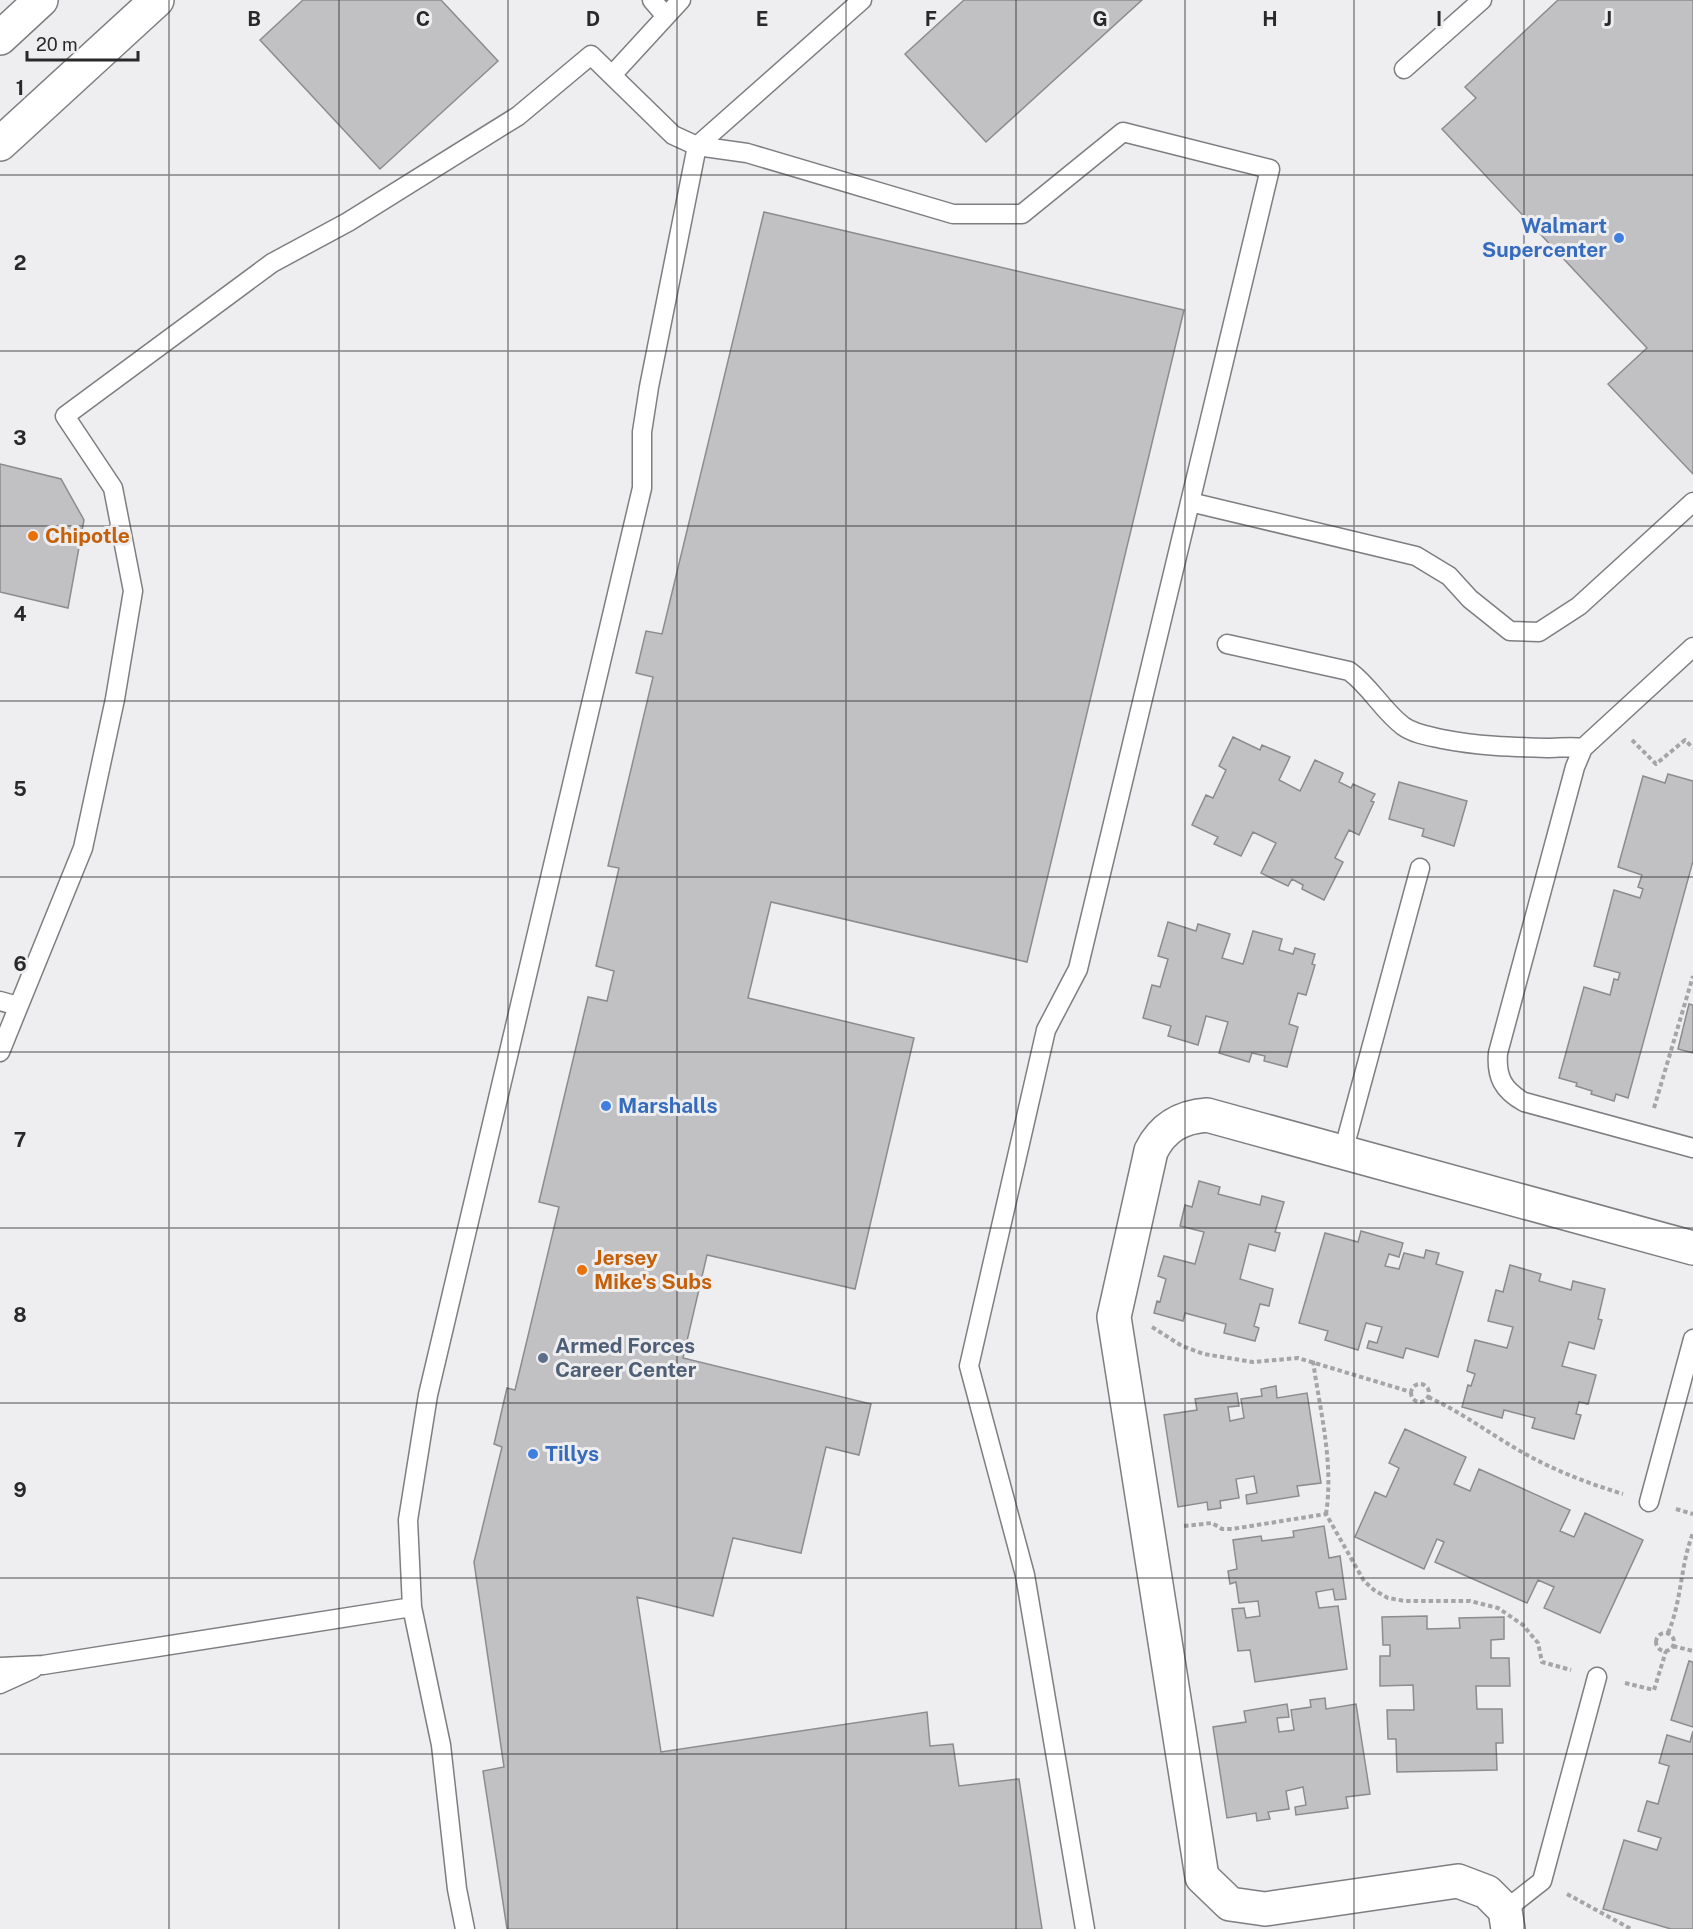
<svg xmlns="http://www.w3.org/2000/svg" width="1693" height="1929" font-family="'Public Sans',sans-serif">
  <rect width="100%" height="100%" fill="#eeeef1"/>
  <!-- building -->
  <path fill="#c1c0c3" stroke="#8c8c8e" stroke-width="1.5" d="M303 0H441L498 61 380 169 260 40Z
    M964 0H1142L986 142 905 54Z
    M1558 0H1693V474L1608 384 1647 348 1442 129 1476 98 1465 87Z
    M764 212 1184 310 1027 962 771 902 748 998 914 1038 855 1289 707 1255 683 1358 871 1404 859 1455 826 1447 801 1553 733 1538 713 1616 637 1597 661 1752 927 1712 930 1746 953 1744 959 1786 1019 1779 1042 1929H507L483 1771 504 1767 474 1562 502 1447 494 1444 507 1388 515 1390 559 1207 539 1202 588 997 607 1001 614 971 596 966 619 868 608 866 653 677 636 673 646 631 662 634Z
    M0 464 61 479 84 520 68 608 0 592Z
    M1233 737 1260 750 1262 745 1290 757 1279 780 1300 791 1315 760 1343 773 1339 782 1351 788 1353 784 1375 794 1371 801 1374 802 1359 835 1349 830 1335 858 1343 862 1324 900 1302 889 1303 885 1292 879 1288 886 1261 873 1276 843 1253 832 1241 856 1214 844 1218 837 1192 825 1206 795 1213 798 1226 770 1219 766Z
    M1668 774 1693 781V861L1628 1098 1616 1094 1614 1101 1591 1094 1592 1091 1576 1086 1577 1083 1559 1078 1584 987 1610 995 1614 979 1618 980 1620 973 1594 966 1614 890 1640 898 1643 889 1638 887 1642 875 1618 867 1643 776 1665 783Z
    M1399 782 1467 801 1454 846 1422 836 1424 829 1389 819Z
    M1168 922 1196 931 1198 924 1230 934 1222 958 1243 964 1253 931 1282 939 1279 950 1293 954 1295 948 1315 954 1312 964 1315 965 1306 995 1298 993 1289 1024 1298 1027 1287 1067 1264 1061 1265 1056 1252 1053 1249 1062 1219 1053 1228 1022 1206 1016 1198 1045 1168 1036 1171 1026 1143 1018 1152 985 1160 987 1168 959 1158 956Z
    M1689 1004 1693 1005V1053L1678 1049Z
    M1199 1181 1220 1187 1218 1194 1260 1205 1262 1196 1284 1202 1275 1232 1280 1233 1275 1251 1249 1244 1240 1279 1273 1289 1269 1306 1260 1304 1254 1326 1259 1328 1255 1341 1224 1333 1226 1324 1185 1313 1183 1321 1154 1313 1157 1301 1160 1302 1166 1279 1158 1276 1164 1256 1195 1264 1204 1232 1180 1226 1185 1205 1192 1207Z
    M1361 1231 1403 1243 1399 1257 1389 1254 1385 1266 1399 1269 1404 1253 1424 1258 1426 1250 1439 1253 1436 1264 1463 1272 1438 1357 1406 1348 1403 1358 1367 1348 1369 1341 1377 1343 1382 1327 1366 1323 1358 1350 1325 1340 1328 1331 1299 1323 1325 1233 1358 1242Z
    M1510 1265 1541 1274 1539 1281 1571 1290 1573 1281 1605 1289 1598 1319 1602 1320 1594 1349 1569 1342 1562 1366 1596 1375 1588 1404 1579 1402 1576 1414 1581 1415 1574 1439 1532 1428 1535 1418 1504 1410 1502 1418 1462 1407 1468 1385 1471 1386 1475 1374 1467 1371 1475 1340 1507 1348 1513 1327 1488 1321 1496 1290 1503 1292Z
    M1276 1386 1277 1398 1307 1393 1321 1483 1297 1486 1299 1496 1247 1504 1246 1495 1257 1493 1254 1476 1236 1479 1239 1498 1220 1501 1221 1508 1208 1510 1207 1502 1178 1507 1164 1415 1197 1410 1195 1399 1237 1393 1239 1406 1228 1407 1230 1421 1244 1418 1241 1399 1262 1396 1261 1389Z
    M1405 1429 1466 1457 1454 1484 1470 1491 1479 1469 1570 1510 1560 1531 1574 1537 1585 1513 1643 1540 1600 1633 1544 1608 1554 1587 1538 1580 1527 1603 1435 1562 1444 1542 1437 1539 1424 1569 1355 1537 1375 1492 1386 1497 1399 1468 1389 1463Z
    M1324 1526 1329 1558 1340 1556 1346 1599 1335 1600 1333 1589 1316 1592 1319 1608 1338 1606 1347 1669 1255 1682 1250 1650 1238 1651 1232 1609 1244 1608 1246 1618 1260 1616 1258 1601 1239 1603 1236 1582 1230 1584 1228 1571 1237 1569 1233 1540 1261 1536 1262 1541 1294 1537 1293 1531Z
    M1427 1616V1629L1460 1628 1459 1618 1504 1617V1639L1491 1640V1658H1509L1510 1686H1476L1477 1709H1502L1503 1743H1496L1497 1770 1397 1772 1396 1739H1388L1387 1710H1414L1413 1685 1380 1686V1656H1390V1645H1383L1382 1617Z
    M1689 1661 1693 1662V1727L1671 1720Z
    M1325 1698 1326 1709 1356 1704 1370 1794 1346 1797 1348 1808 1296 1815 1295 1807 1306 1805 1303 1787 1286 1791 1289 1809 1268 1812 1270 1819 1257 1821 1256 1813 1227 1818 1213 1727 1246 1722 1244 1711 1287 1704 1289 1717 1277 1718 1279 1732 1294 1730 1291 1710 1311 1707 1310 1700Z
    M1693 1731V1929H1671L1603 1909 1624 1840 1657 1850 1661 1838 1638 1831 1647 1801 1658 1804 1669 1766 1659 1763 1667 1735 1690 1742Z"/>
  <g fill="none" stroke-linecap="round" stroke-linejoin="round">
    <defs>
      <path id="service" d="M652 0 665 15
        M1404 69 1482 0
        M613 74 681 0
        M1190 502 1416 556 1449 576 1470 599 1510 631 1539 632 1579 606 1693 502
        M1227 644 1349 671C1370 686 1382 710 1403 726 1414 734 1429 736 1442 739 1477 746 1511 747 1547 748 1559 748 1571 746 1583 748
        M1693 647 1583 748 1575 767 1498 1053C1496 1077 1503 1090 1524 1102L1693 1148
        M0 1001 18 1006
        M0 1052 83 848 115 699 133 591 113 488 65 416 272 263 348 222 518 116 591 55 673 135 697 146 747 153 953 214H1022L1123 132 1270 169 1078 969 1046 1030 969 1366 1025 1575 1085 1929
        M1343 1152 1420 868
        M1649 1502 1693 1339
        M0 1667 43 1665 412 1607
        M0 1684 33 1669
        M1505 1910 1542 1881 1597 1677
        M465 1929 457 1889 441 1745 412 1607 408 1520 428 1395 642 488V432L649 387 697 146 862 0"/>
      <path id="minor" d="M1508 1929 1505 1910 1487 1892 1458 1881 1265 1909 1230 1904 1202 1877 1114 1317 1151 1151C1163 1127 1181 1117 1207 1115L1693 1248"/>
      <path id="secondary" d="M0 38 41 0
        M0 144 157 0"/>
    </defs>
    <!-- service casing -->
    <use href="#service" stroke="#7e7d80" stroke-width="21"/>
    <!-- minor casing -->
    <use href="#minor" stroke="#7e7d80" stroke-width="36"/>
    <!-- secondary casing -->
    <use href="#secondary" stroke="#7e7d80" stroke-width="36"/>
    <!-- path -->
    <path stroke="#a5a5a7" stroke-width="4" stroke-dasharray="4.5 3" stroke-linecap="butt" d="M1632 740 1656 764 1685 740 1693 748
      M1654 1108 1693 976
      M1152 1327 1182 1346 1204 1354 1253 1362 1298 1358 1411 1392
      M1313 1361C1320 1411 1334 1463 1326 1514
      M1411 1393a9 9 0 1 1 18 0a9 9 0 1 1-18 0Z
      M1428 1397C1461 1412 1489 1433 1520 1451 1553 1470 1587 1483 1623 1494
      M1676 1509 1693 1514
      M1184 1526 1212 1523 1222 1529H1232L1326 1514 1364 1581 1374 1590 1388 1598 1405 1601H1470L1498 1608 1523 1625 1538 1643 1542 1662 1571 1670
      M1668 1633C1682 1601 1680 1566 1693 1533
      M1656 1642a9 9 0 1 1 18 0a9 9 0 1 1-18 0Z
      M1673 1646 1693 1651
      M1625 1683 1654 1690 1666 1651
      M1567 1894 1631 1929"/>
    <!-- service -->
    <use href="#service" stroke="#fff" stroke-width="18"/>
    <!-- minor -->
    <use href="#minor" stroke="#fff" stroke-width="33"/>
    <!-- secondary -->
    <use href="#secondary" stroke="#fff" stroke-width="33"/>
  </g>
  <!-- grid -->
  <path fill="none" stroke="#29292a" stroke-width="1.5" stroke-opacity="0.55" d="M169 0V1929M339 0V1929M508 0V1929M677 0V1929M846 0V1929M1016 0V1929M1185 0V1929M1354 0V1929M1524 0V1929M0 175H1693M0 351H1693M0 526H1693M0 701H1693M0 877H1693M0 1052H1693M0 1228H1693M0 1403H1693M0 1578H1693M0 1754H1693"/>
  <!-- markers -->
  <g fill="#3f7fe0" stroke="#eeeef1" stroke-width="2">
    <circle cx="1619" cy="238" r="6"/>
    <circle cx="606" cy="1106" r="6"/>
    <circle cx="533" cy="1454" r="6"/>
  </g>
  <g fill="#e8710a" stroke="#eeeef1" stroke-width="2">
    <circle cx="33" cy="536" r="6"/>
    <circle cx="582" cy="1270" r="6"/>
  </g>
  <circle fill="#5c6f8a" stroke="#eeeef1" stroke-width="2" cx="543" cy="1358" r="6"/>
  <g text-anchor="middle" stroke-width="6" stroke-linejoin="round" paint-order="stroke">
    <!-- shop labels -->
    <g font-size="21" font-weight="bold" fill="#366cbe" stroke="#eeeef1" text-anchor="start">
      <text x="1607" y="233" text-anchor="end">Walmart<tspan x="1607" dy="24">Supercenter</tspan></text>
      <text x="618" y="1113">Marshalls</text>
      <text x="545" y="1461">Tillys</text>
    </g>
    <!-- food labels -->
    <g font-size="21" font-weight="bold" fill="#c56008" stroke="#eeeef1" text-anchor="start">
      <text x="45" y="543">Chipotle</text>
      <text x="594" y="1265">Jersey<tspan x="594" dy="24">Mike's Subs</tspan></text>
    </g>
    <!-- service labels -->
    <g font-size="21" font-weight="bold" fill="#4e5e75" stroke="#eeeef1" text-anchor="start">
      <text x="555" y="1353">Armed Forces<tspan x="555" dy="24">Career Center</tspan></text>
    </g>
  </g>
  <g font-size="20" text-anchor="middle" font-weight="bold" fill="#29292a" stroke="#eeeef1" stroke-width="6" stroke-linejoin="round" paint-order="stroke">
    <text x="254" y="26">B</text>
    <text x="423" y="26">C</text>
    <text x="593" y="26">D</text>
    <text x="762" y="26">E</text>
    <text x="931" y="26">F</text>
    <text x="1100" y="26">G</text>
    <text x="1270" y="26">H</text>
    <text x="1439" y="26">I</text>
    <text x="1608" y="26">J</text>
    <text x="20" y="95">1</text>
    <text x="20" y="270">2</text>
    <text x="20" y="445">3</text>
    <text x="20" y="621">4</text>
    <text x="20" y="796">5</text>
    <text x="20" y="971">6</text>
    <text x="20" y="1147">7</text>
    <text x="20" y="1322">8</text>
    <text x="20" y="1497">9</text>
  </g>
  <!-- scale -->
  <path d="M27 51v9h111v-9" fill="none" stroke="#29292a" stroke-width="3"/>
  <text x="36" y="51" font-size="18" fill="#29292a" stroke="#eeeef1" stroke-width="4.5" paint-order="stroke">20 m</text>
</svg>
